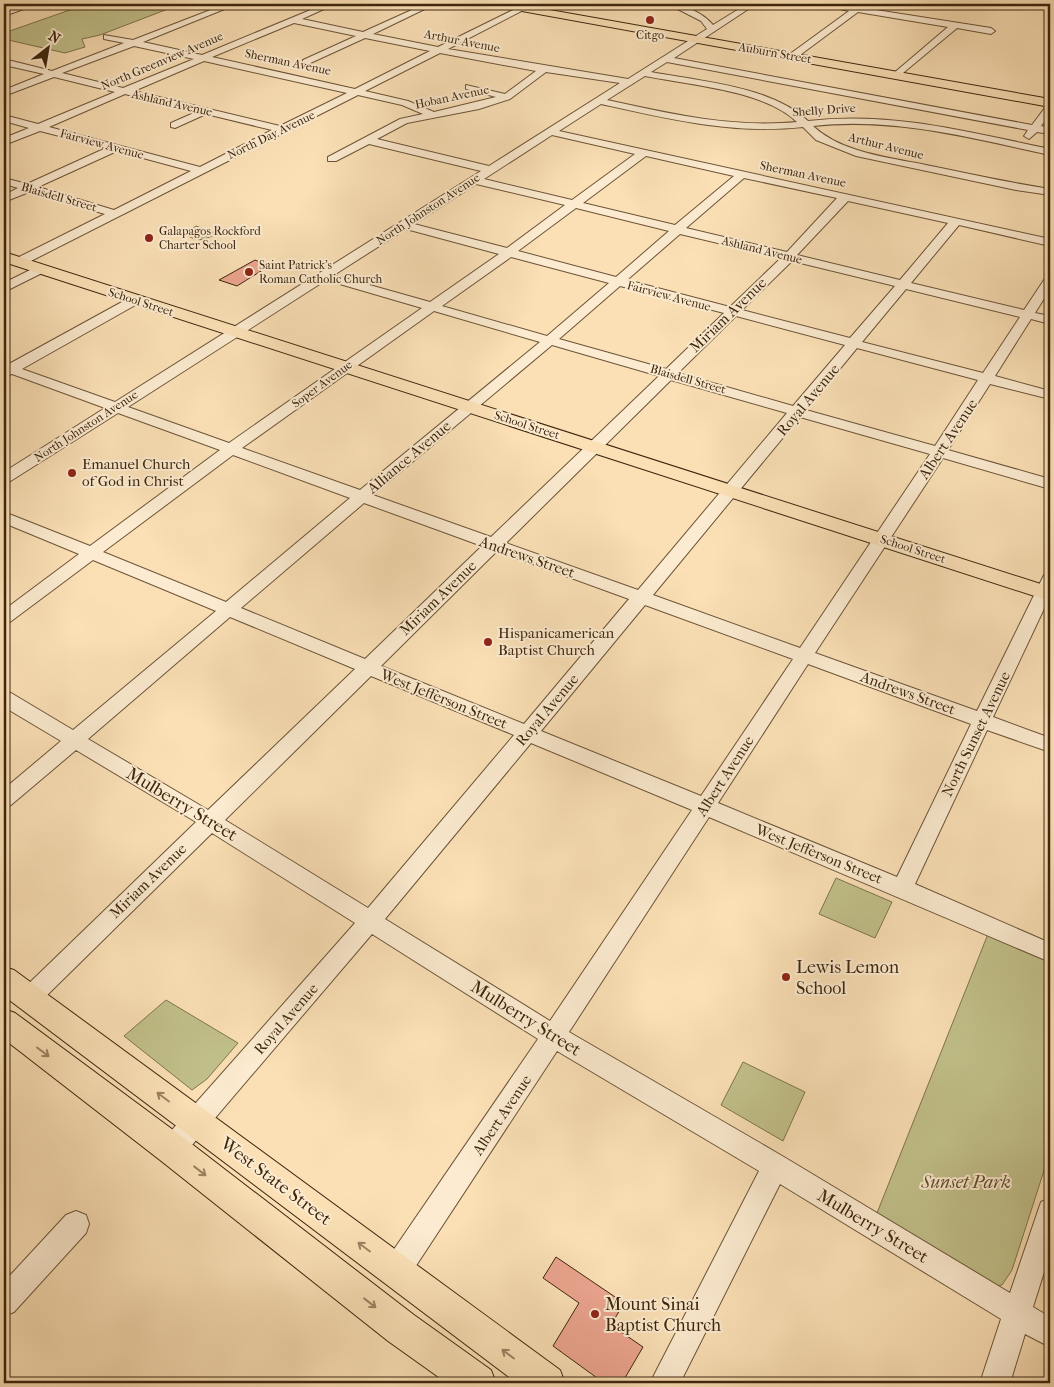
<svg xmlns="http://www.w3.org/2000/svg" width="1054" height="1387" font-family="'IM FELL French Canon',serif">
  <rect width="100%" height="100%" fill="#fbe0b6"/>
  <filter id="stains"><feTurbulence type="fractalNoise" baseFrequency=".004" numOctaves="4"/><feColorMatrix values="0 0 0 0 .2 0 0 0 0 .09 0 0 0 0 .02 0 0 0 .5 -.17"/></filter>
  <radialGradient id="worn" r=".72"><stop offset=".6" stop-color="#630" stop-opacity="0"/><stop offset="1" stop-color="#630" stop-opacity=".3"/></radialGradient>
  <!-- green -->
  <path fill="#c2c18b" stroke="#7f744c" d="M87 4H181L100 35 82 39 85 47 65 53 4 39V33Z
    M196 226 217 234C201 241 198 242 185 234Z
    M836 878 892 902 875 938 819 914Z
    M988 934 1050 960V1152L1012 1270 1002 1285 995 1286 877 1213Z
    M166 1000 238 1043 207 1079 192 1090 124 1036Z
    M743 1062 805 1092 783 1141 721 1105Z"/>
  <!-- building -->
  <path fill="#eda590" stroke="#3c260e" d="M255 260 269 266 237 286 219 280Z
    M556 1257 624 1303 611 1325 643 1347 622 1383H604L553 1346 579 1303 543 1278Z"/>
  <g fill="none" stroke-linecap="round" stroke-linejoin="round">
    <defs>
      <path id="minor" d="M27 4H38L4 16V11Z
        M226 4H237L143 42 202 55 325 4H335L302 19 363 32 425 4H435L373 34 438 47 525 4H535L448 49 628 79 707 29 701 21 668 4C684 4 703 13 713 25L747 4H756L674 58 1032 125 1047 105 1050 104V114L1041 126 1050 128V134L1037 132 1029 139 1024 136 1028 130 667 62 651 72C699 81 771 86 808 121 891 111 969 132 1050 149V155C971 138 894 117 813 126 844 155 896 158 936 167 974 175 1012 183 1050 189V195L1016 190 856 156 816 140 803 127C734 135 668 119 601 104L559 131 1050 239V246L959 225 911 283 1024 310 1046 277 1050 276V289L1035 313 1050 316V324L1031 319 995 376 1050 391V399L990 384 948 450 1050 479V489L943 458 815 653 977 711 1042 579 1044 575 1050 574V596L993 717 1050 738V752L987 730 915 884 1050 943V962L709 817 569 1032 784 1157 1010 1293 1041 1202 1050 1198V1253L1033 1307 1050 1317V1347L1025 1334 1010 1383H980L1001 1319 780 1184 680 1383H650L759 1171 557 1051 406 1281 396 1285 386 1281 382 1271 386 1261 538 1039 372 934 181 1158 172 1161 163 1158 159 1149 163 1140 355 923 212 833 37 1005 29 1008 21 1005 17 998 21 991 196 822 76 750 11 805 4 808V789L61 741 4 707V692L11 693 73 730 216 611 93 560 10 622 4 624V610L79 554 4 523V512L90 546 220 450 118 413 9 482 4 484V472L105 408 12 374 4 377V363L9 364 131 297H139L141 300 139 303 22 369 115 402 481 171 369 144 336 161H328V157L400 119 423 114 402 105 358 95 23 265H15L13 262 15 259 105 214 29 192 4 202V195L18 188 4 184V178L27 184 106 148 40 131 4 145V138L29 128 4 121V115L38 124 115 92 54 77 4 96V90L44 74 4 65V59L52 71 124 43 104 39V35L133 40ZM294 23 356 36 303 60V64L306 65 365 38 430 51 355 89 212 57ZM134 46 194 59 123 88 62 73ZM440 53 536 71 505 94 466 85V89L496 97 434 112 408 101 365 91ZM204 61 347 93 280 126 134 91ZM546 72 620 83 489 166 377 139 407 123 479 109 510 99ZM645 76C689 85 764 90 797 122 732 128 671 114 607 100ZM125 94 196 112 171 123V127L175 128 206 114 272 130 200 167 49 127ZM552 135 635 154 572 200 484 179ZM117 151 191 171 114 210 38 187ZM646 156 734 176 675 225 583 203ZM744 178 837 198 787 252 686 228ZM476 184 565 205 507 248 414 224ZM848 201 948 223 900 280 797 255ZM576 208 669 231 616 277 518 251ZM406 229 499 254 430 302 334 275ZM680 234 781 258 730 307 627 280ZM511 257 609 283 547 336 442 306ZM792 261 895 286 850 338 742 310ZM326 280 422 308 229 443 128 407ZM620 286 724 313 666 369 559 339ZM906 289 1020 317 983 373 862 342ZM434 311 540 342 360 490 242 448ZM736 316 845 345 793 406 678 373ZM552 345 659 376 491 537 373 495ZM857 348 978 380 935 446 806 410ZM671 380 787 413 638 590 506 543ZM800 417 930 454 800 648 653 595ZM233 455 350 498 226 602 103 552ZM364 503 482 546 365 659 241 608ZM497 551 629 599 524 724 381 666ZM645 605 793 659 701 796 541 731ZM230 617 355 669 208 810 88 739ZM808 664 971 724 897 877 718 803ZM371 676 514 735 368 908 225 820ZM531 743 692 810 550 1021 385 919Z
        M818 4 857 7 991 28 995 31 991 34 957 28 897 78 892 75 894 73 948 27 858 12 796 58H790V54L849 11Z
        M40 265 44 266 46 269 44 272 4 292V283Z
        M76 1211 86 1215 89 1224 86 1233 14 1312 4 1316V1282L66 1215Z"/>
      <path id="major" d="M495 4H516L1050 99V107L500 7Z
        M4 252 1050 587V601L4 262Z
        M4 967 14 970 560 1370 565 1383H517L4 996Z
        M4 1009 15 1013 184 1138 414 1315 491 1370 496 1383H447L388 1341 160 1160 4 1039Z"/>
    </defs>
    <!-- minor casing -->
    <use href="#minor" stroke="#6c5438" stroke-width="2"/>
    <!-- major casing -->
    <use href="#major" stroke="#3c260e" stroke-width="2"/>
    <!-- minor -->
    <use href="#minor" fill="#fcebd0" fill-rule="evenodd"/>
    <!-- major -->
    <use href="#major" fill="#fbe0b6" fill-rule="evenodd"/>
  </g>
  <!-- one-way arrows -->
  <defs><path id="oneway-shaft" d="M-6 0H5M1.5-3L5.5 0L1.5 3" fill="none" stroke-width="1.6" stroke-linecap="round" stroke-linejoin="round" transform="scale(1.25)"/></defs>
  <g stroke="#9c8362">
    <use href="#oneway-shaft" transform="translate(43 1052) rotate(37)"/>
    <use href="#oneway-shaft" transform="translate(163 1097) rotate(-143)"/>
    <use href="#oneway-shaft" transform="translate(200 1171) rotate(38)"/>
    <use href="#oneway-shaft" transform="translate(364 1247) rotate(-143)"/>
    <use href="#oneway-shaft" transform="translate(370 1303) rotate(38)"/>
    <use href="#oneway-shaft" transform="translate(508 1354) rotate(-143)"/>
  </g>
  <!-- markers -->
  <g fill="#8f2418" stroke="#fcebd0" stroke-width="2">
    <circle cx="650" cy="20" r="5"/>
    <circle cx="149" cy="238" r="5"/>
    <circle cx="249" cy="272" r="5"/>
    <circle cx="72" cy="473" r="5"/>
    <circle cx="488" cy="642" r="5"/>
    <circle cx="786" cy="977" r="5"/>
    <circle cx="595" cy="1314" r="5"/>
  </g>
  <g text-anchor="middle" stroke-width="4" stroke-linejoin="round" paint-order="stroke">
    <!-- far-poi labels -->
    <g font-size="12" fill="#3c260e" stroke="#fcebd0" text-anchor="start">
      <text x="650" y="39" text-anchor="middle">Citgo</text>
      <text x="159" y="235">Galapagos Rockford<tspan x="159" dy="14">Charter School</tspan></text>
      <text x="259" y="269">Saint Patrick's<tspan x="259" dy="14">Roman Catholic Church</tspan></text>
    </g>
    <!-- far-street labels -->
    <g font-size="12" fill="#3c260e" stroke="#fcebd0">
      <text transform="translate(462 41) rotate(11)" y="4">Arthur Avenue</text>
      <text transform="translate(775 53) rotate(10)" y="4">Auburn Street</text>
      <text transform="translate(162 61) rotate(-23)" y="4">North Greenview Avenue</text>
      <text transform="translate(288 62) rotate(12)" y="4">Sherman Avenue</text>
      <text transform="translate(452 97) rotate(-12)" y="4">Hoban Avenue</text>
      <text transform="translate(172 103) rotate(13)" y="4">Ashland Avenue</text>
      <text transform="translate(824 110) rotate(-4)" y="4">Shelly Drive</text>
      <text transform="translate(271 135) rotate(-26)" y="4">North Day Avenue</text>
      <text transform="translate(102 144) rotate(15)" y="4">Fairview Avenue</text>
      <text transform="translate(886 146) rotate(14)" y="4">Arthur Avenue</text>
      <text transform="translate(803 174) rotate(12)" y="4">Sherman Avenue</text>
      <text transform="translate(59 197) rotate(16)" y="4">Blaisdell Street</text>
      <text transform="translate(428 209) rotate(-33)" y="4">North Johnston Avenue</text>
      <text transform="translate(762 250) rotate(14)" y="4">Ashland Avenue</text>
      <text transform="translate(669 296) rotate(15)" y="4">Fairview Avenue</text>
      <text transform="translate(141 302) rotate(18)" y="4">School Street</text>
      <text transform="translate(688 379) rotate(16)" y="4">Blaisdell Street</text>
      <text transform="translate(322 384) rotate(-36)" y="4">Soper Avenue</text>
      <text transform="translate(527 425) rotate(18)" y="4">School Street</text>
      <text transform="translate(86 426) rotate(-33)" y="4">North Johnston Avenue</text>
      <text transform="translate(913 549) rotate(18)" y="4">School Street</text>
    </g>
    <!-- street labels -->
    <g font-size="15" fill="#3c260e" stroke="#fcebd0">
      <text transform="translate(728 315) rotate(-44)" y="5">Miriam Avenue</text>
      <text transform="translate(808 400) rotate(-50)" y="5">Royal Avenue</text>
      <text transform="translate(948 439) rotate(-56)" y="5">Albert Avenue</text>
      <text transform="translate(409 457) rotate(-40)" y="5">Alliance Avenue</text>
      <text transform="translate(527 557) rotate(19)" y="5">Andrews Street</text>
      <text transform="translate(438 598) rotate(-44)" y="5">Miriam Avenue</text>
      <text transform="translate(908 693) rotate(20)" y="5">Andrews Street</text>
      <text transform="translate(444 699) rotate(22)" y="5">West Jefferson Street</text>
      <text transform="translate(547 710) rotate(-50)" y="5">Royal Avenue</text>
      <text transform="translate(976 734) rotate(-64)" y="5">North Sunset Avenue</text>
      <text transform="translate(725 776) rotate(-57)" y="5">Albert Avenue</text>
      <text transform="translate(819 854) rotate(22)" y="5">West Jefferson Street</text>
      <text transform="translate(148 881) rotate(-44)" y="5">Miriam Avenue</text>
      <text transform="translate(286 1019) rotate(-49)" y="5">Royal Avenue</text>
      <text transform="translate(502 1115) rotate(-56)" y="5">Albert Avenue</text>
    </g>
    <!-- poi labels -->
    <g font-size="15" fill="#3c260e" stroke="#fcebd0" text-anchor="start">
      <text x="82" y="469">Emanuel Church<tspan x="82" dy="17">of God in Christ</tspan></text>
      <text x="498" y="638">Hispanicamerican<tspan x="498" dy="17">Baptist Church</tspan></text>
    </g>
    <!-- near-street labels -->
    <g font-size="18" fill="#3c260e" stroke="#fcebd0">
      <text transform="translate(182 804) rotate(31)" y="6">Mulberry Street</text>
      <text transform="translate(526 1018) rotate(32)" y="6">Mulberry Street</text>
      <text transform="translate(276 1181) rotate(37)" y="6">West State Street</text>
      <text transform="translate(873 1226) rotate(31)" y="6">Mulberry Street</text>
    </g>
    <!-- near-poi labels -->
    <g font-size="18" fill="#3c260e" stroke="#fcebd0" text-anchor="start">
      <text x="796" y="973">Lewis Lemon<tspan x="796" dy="21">School</tspan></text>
      <text x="605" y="1310">Mount Sinai<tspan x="605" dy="21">Baptist Church</tspan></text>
    </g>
    <!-- near-park labels -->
    <g font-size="18" font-style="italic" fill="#5e4d2d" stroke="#fcebd0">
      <text x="966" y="1188">Sunset Park</text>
    </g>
  </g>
  <!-- margin -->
  <rect width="1054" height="1387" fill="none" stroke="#fbe0b6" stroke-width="20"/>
  <rect x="5" y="5" width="1044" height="1377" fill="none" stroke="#3c260e" stroke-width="2.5"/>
  <rect x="10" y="10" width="1034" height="1367" fill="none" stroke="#3c260e"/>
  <!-- north arrow -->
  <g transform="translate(48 48) rotate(31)" stroke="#fcebd0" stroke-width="4" paint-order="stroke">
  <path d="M0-4L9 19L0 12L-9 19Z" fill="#3c260e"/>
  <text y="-8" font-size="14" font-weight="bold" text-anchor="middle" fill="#3c260e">N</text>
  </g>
  <rect width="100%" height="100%" filter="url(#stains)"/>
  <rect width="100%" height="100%" fill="url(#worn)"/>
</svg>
